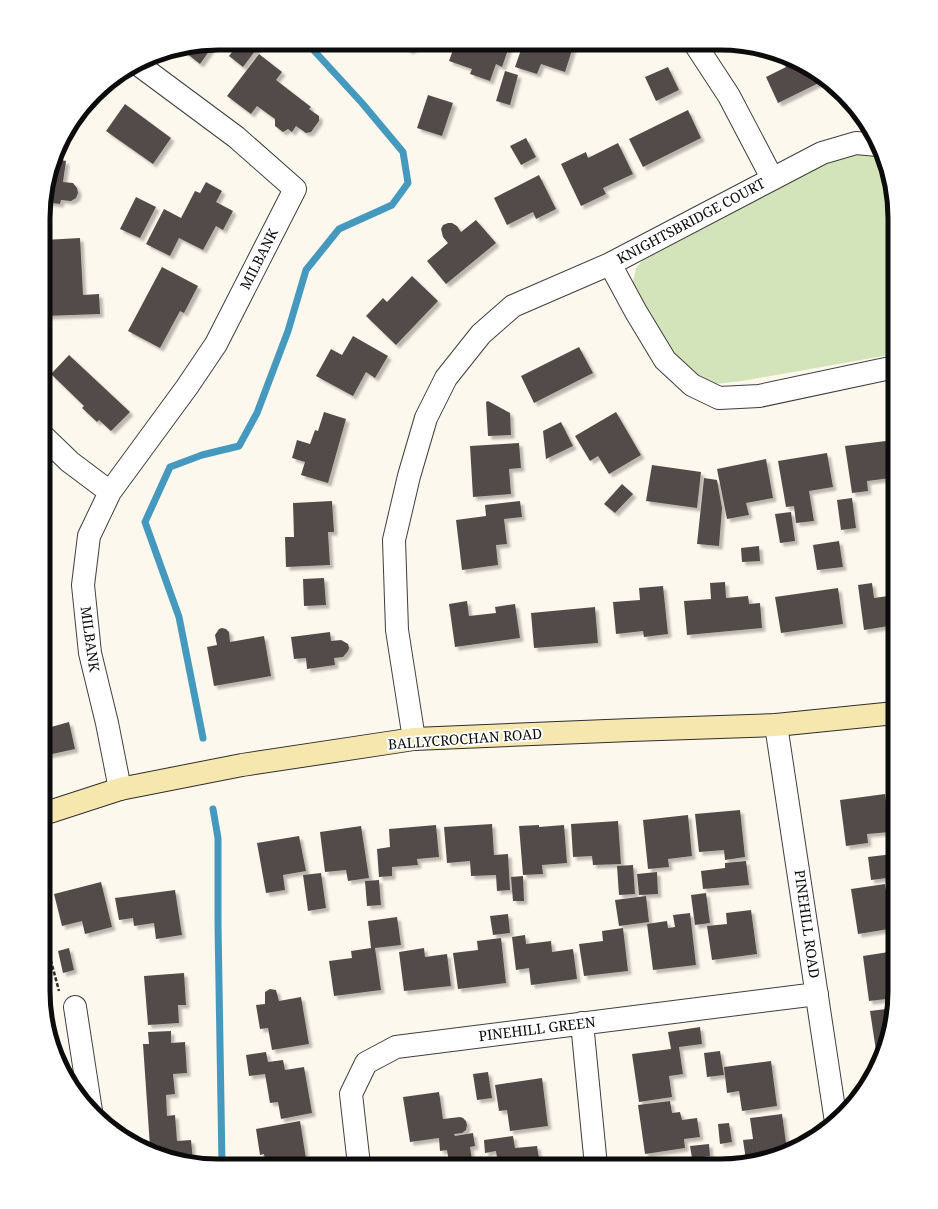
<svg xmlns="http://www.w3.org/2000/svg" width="938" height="1209" font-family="'Noto Serif',serif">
  <defs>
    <filter id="shadow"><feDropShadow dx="3.5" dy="3.5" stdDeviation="1" flood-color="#0004"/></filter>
  </defs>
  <rect width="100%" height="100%" fill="#fdf8ed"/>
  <!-- green -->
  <path fill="#d3e3ba" d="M880 153 895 217V354L742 381 715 384 699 376 665 348 633 282 636 268 654 247 831 161 857 155Z"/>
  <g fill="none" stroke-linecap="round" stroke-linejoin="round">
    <!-- stream -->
    <path stroke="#4699be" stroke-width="7" d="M203 738 179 617 145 522 170 467 202 455 239 446 257 413 288 331 306 270 339 229 392 205 408 183 403 152 362 103 307 43
      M213 809 218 838V924L222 1165"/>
  </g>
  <!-- building -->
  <path fill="#534c49" filter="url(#shadow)" d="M215 43 200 64 181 49 201 46Z
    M239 43H261L243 67 229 56Z
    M401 44H417L410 51Z
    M455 44H510L502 67 496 64 490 81 470 74 472 69 449 61Z
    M523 44H574L565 72 541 64 537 74 515 67Z
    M259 54 282 72 276 80 311 107 309 109 319 116V121L311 132 306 133 296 126 292 132 288 129 283 132 275 126V119L257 106 251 114 227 96Z
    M780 54 787 56 827 79 778 103 766 77 786 67Z
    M668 67 679 90 656 101 645 77Z
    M505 71 518 75 510 105 496 101Z
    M428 95 453 103 442 136 417 128Z
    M125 104 171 138 153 164 106 131Z
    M688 110 701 138 643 167 629 139Z
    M526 138 536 157 521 165 510 146Z
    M618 143 633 174 603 188 606 194 581 206 561 164 586 152 588 158Z
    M57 159 66 161 63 182 73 183 77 188 78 193 76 198 71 201 61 200 60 204 45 202V195Z
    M539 175 556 209 536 219 533 212 507 225 494 198Z
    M206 182 222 191 216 202 233 211 223 230 216 226 203 250 179 238 170 256 146 244 164 209 181 218 195 191 200 193Z
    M136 197 156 207 140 238 120 229Z
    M476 220 496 243 446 284 427 261 448 243 443 237 441 229 443 225 448 223H452L457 226 461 232Z
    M80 238 83 295 99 294 100 314 44 316V240Z
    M162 267 198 286 184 313 180 311 160 348 128 331Z
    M412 276 438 301 396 345 366 316 383 298 387 302Z
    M353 336 388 356 375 378 366 372 353 396 316 376 331 349 342 355Z
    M579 347 593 373 534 403 521 376Z
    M69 355 130 412 111 431 99 420 97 422 82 408 84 406 51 374Z
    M488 401 510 413 511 435 488 436 486 402Z
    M324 412 346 419 328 483 301 475 305 462 292 458 297 440 310 444 315 430 318 431Z
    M616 412 641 455 609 474 598 456 590 461 575 436Z
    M561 422 573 446 546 459 543 431Z
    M886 441 891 478 867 481 868 491 852 493 845 446Z
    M519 443 521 468 509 469 511 494 473 497 470 446Z
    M827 453 833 487 809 491 814 521 796 523 794 506 786 507 778 461Z
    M766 459 773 498 746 503 749 515 727 519 717 469Z
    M652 465 701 472 697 508 646 501Z
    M704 478 717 480 722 508 719 546 697 544Z
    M622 484 633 494 615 513 604 504Z
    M852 498 856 528 841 530 837 500Z
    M332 501 334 532H328L330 565 286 567 285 537H294L293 503Z
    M520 501 522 517 504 519 507 544 496 545 498 565 462 570 456 520 486 516 485 505Z
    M791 512 795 541 780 543 775 514Z
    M839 541 843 567 817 570 813 545Z
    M759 546 760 561 742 562 741 548Z
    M324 578 326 605 304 606 303 579Z
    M725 582 726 598 748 596 749 604 760 603 762 628 687 635 684 601 711 599 710 583Z
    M872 583 874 598 895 595V625L864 630 858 585Z
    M663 586 668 634 644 637 643 631 616 634 613 602 640 600 639 588Z
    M838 588 843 624 781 633 775 597Z
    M467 601 469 616 496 613 495 607 515 604 520 638 455 647 449 604Z
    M595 607 598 643 534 648 531 613Z
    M222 628 226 629 229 632 230 642 264 636 271 676 214 686 207 647 217 645 215 635 219 629Z
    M330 632 331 641 341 640 348 644 349 648 348 651 343 657 334 658 335 665 307 669 306 658 294 659 291 637Z
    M69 722 75 749 43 756 44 729Z
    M885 794 890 832 867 834 868 843 846 846 840 800Z
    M740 810 745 857 725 860 724 850 699 852 695 814Z
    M688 815 692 856 668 859 669 867 648 869 643 820Z
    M618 821 621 864 593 865 592 856 573 857 571 824Z
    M492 824 494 855 508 854 510 890 497 891 496 875 471 876 470 861 447 863 444 827Z
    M436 825 439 857 417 859 418 865 392 867V876L379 877 377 849 390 847 389 829Z
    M539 825V827L564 825 567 863 542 865 543 874 523 875 519 826Z
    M361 826 369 878 348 881 346 870 325 872 320 832Z
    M299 836 306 871 283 875 285 890 266 893 257 843Z
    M893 854 895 877 871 880 868 857Z
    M746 861 749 885 703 889 701 871 725 868V863Z
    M633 865 635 894 619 895 617 866Z
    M657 872 658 894 639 895 637 874Z
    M321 873 326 908 308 911 303 875Z
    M523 876 524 901H513L511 877Z
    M379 880 381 905 367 906 365 881Z
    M101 882 112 927 85 934 82 921 62 926 54 894Z
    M885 884 888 905 895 904V928L858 934 851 889Z
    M175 890 182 935 156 939 154 923 134 926 133 918 119 920 115 898Z
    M706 893 710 923 695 925 691 895Z
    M646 896 649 922 619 926 615 900Z
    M751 910 757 954 712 960 707 926 727 924 726 913Z
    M690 913 696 965 653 970 647 924 667 921 668 928 675 927 673 915Z
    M508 914 510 933 493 935 490 916Z
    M397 917 401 945 375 948 381 990 334 996 329 961 352 958 351 951 371 948 368 921Z
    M623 928 628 971 584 976 579 944 603 941 602 931Z
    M525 935 526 944 551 941 552 952 573 949 577 979 531 985 529 968 516 970 512 937Z
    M501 938 506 983 458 989 453 953 478 950 477 941Z
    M69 948 74 970 63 973 58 951Z
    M424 948 425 957 447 954 451 986 404 991 399 952Z
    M43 950 48 967 43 968Z
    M895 951V998L869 1001 863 956Z
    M184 973 186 1005H178L179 1023 148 1025 144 976Z
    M270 989 276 990 279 1001 301 997 309 1044 272 1050 268 1028 260 1029 256 1005 265 1004V992Z
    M894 1008 886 1048 882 1056 877 1057 870 1011Z
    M700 1027 702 1044 679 1047 683 1074 669 1076 672 1097 639 1102 632 1054 671 1049 668 1032Z
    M171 1031V1043L185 1042 187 1073 173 1074 175 1094 166 1095 167 1116 175 1115 177 1141 191 1140 193 1161H186L150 1147 143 1044H149L148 1032Z
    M720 1051 724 1075 707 1077 704 1053Z
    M266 1052 268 1062 283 1060 285 1070 304 1067 312 1113 281 1119 278 1102 270 1103 265 1074 249 1076 246 1055Z
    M771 1061 777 1106 742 1111 739 1091 727 1093 724 1067Z
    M488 1072 492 1098 477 1100 473 1074Z
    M542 1078 548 1126 510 1131 507 1110 499 1111 495 1085Z
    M439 1092 443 1119 460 1117 463 1118 466 1121 467 1125 466 1130 462 1133 454 1134 455 1136 473 1133 475 1146 470 1147 472 1160 449 1163 447 1150 440 1151 439 1138 410 1142 403 1097Z
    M670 1101 672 1113 680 1112 682 1120 697 1118 700 1137 684 1139 685 1148 645 1154 638 1105Z
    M782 1114 787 1150 746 1160 743 1140 753 1139 750 1118Z
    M300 1121 307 1165H266L264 1154 260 1155 256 1129Z
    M729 1123 732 1142 720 1144 718 1124Z
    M513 1136 515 1148 537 1146 540 1165H498L496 1151 485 1153 484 1140Z
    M709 1144 710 1156 703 1157 704 1166H670V1161L692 1158 690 1146Z
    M445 1160 446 1165H415V1164Z"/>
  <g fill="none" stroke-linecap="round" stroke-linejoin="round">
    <defs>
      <path id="street" d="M695 44 729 96 772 178
        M610 264 636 312 665 360 692 385 719 398 759 396 895 367
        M44 437 70 462 110 492
        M776 725 836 1122
        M414 739 397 630 394 540 409 476 426 418 446 378 481 334 513 306 610 264 822 153 856 143 878 145
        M120 789 107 723 90 653 83 585 89 536 110 492 187 387 216 344 295 189 236 137 139 65
        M75 1007 91 1111
        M582 1023 596 1166
        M359 1165 351 1094 366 1063 396 1047 817 994"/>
      <path id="secondary" d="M43 814 120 789 242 765 414 739 631 730 776 725 895 713"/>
    </defs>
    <!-- street casing -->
    <use href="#street" stroke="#3f3f3f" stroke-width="24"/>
    <!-- secondary casing -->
    <use href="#secondary" stroke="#2e2e2e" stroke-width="24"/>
    <!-- path -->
    <path stroke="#2e2e2e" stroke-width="2.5" stroke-dasharray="4 2" stroke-linecap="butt" d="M43 931 59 991"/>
    <!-- street -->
    <use href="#street" stroke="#fff" stroke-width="22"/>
    <!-- secondary -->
    <use href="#secondary" stroke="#f6e7af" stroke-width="22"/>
  </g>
  <g text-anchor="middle" stroke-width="4" stroke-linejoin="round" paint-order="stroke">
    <!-- street labels -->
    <g font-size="14" fill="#0c0c0c" stroke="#fff">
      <text transform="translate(691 221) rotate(-28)" y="5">KNIGHTSBRIDGE COURT</text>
      <text transform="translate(259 259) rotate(-63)" y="5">MILBANK</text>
      <text transform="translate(90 639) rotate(82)" y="5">MILBANK</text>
      <text transform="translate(465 739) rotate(-4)" y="5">BALLYCROCHAN ROAD</text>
      <text transform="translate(807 924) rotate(82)" y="5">PINEHILL ROAD</text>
      <text transform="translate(537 1029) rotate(-7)" y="5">PINEHILL GREEN</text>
    </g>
  </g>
  <!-- crop -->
  <path d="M0 0H938V1209H0ZM218 50H720A168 168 0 0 1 888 218V991A168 168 0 0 1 720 1159H218A168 168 0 0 1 50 991V218A168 168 0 0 1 218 50Z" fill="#fff" fill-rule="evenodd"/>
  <path fill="none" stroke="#0c0c0c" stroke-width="5" d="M218 50H720A168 168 0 0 1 888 218V991A168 168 0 0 1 720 1159H218A168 168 0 0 1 50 991V218A168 168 0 0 1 218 50Z"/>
</svg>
